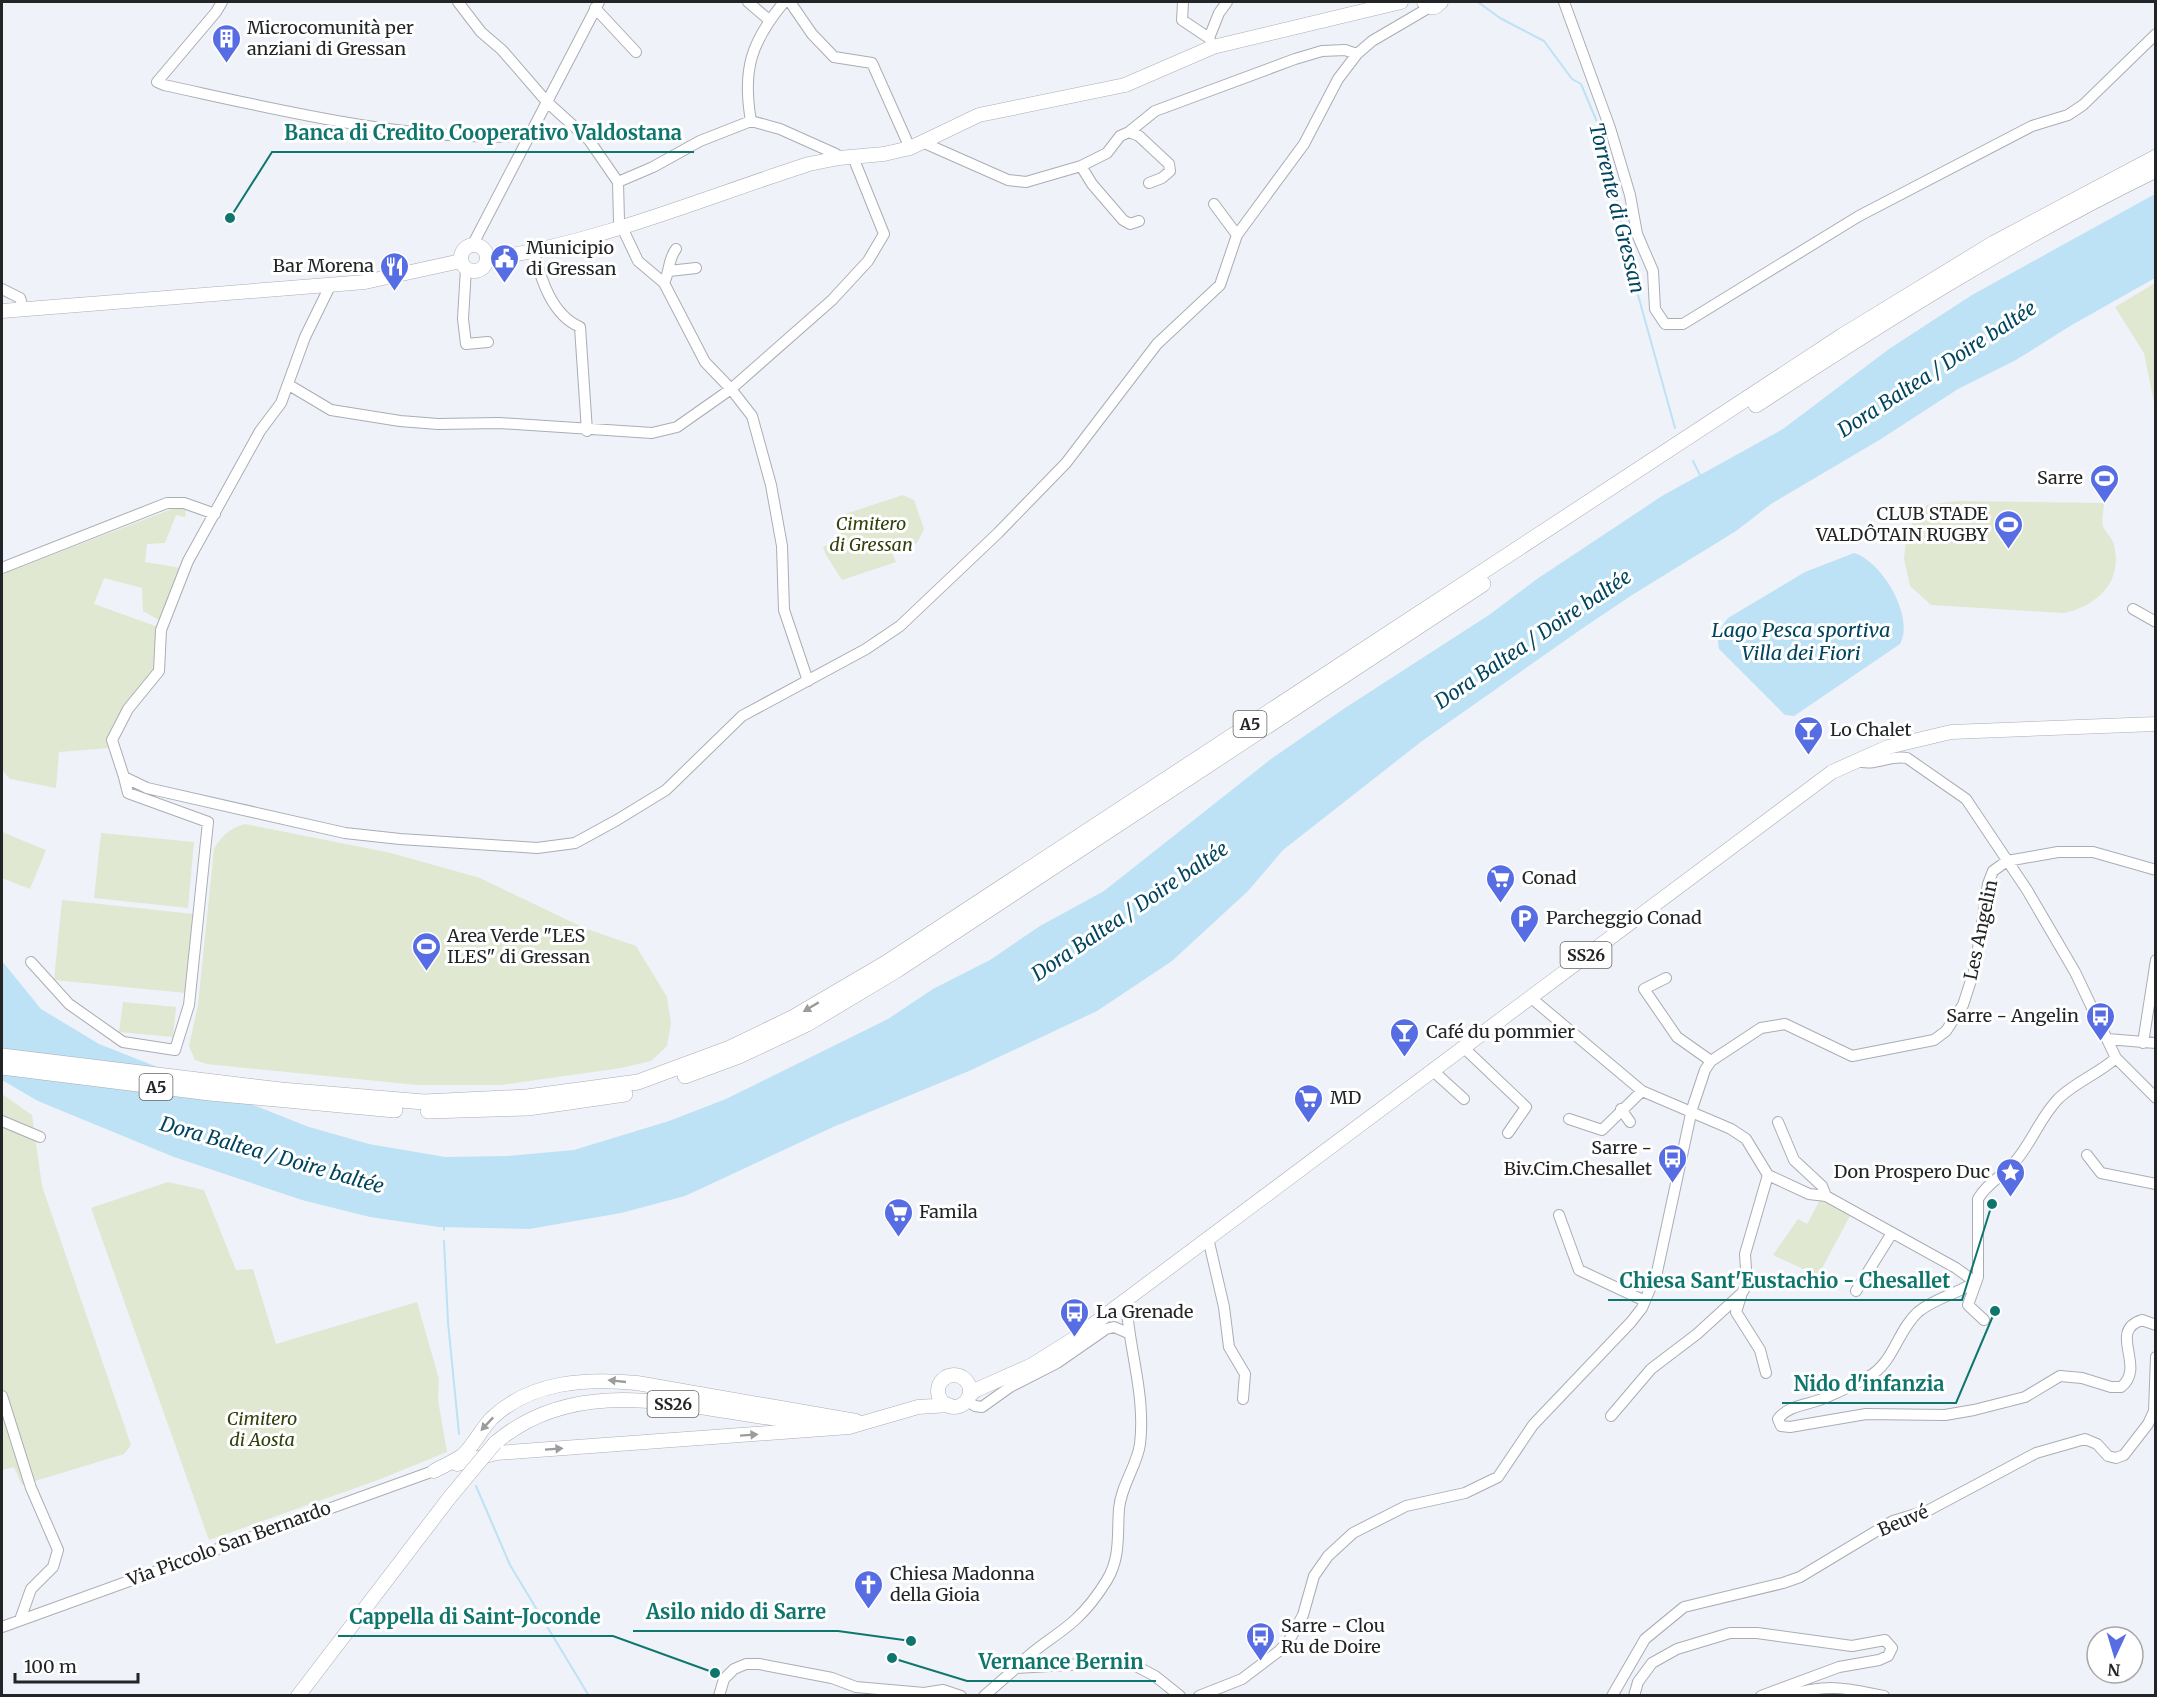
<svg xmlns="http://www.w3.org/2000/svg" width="2157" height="1697" font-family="Merriweather,serif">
  <rect width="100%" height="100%" fill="#eff2f9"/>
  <!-- green -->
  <path fill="#e0e8d2" d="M2155 283V407L2144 353 2115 307Z
    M903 495 914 500 924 529 917 543 892 553 896 562 842 580 826 555 823 547 843 539 836 517Z
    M1957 501 2104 503C2104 510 2101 520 2103 526 2105 532 2111 537 2113 542 2125 580 2098 606 2064 613L1931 605 1910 586 1904 559 1907 530 1927 505Z
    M182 508 186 510 185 517 176 515 165 543 147 544 145 562 181 568 159 620 143 611 142 588 104 578 94 604 158 627 156 668 112 727 110 748 59 752 56 788 10 779 3 771 2 574 172 509Z
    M245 824 391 853 480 878 584 928 636 946 667 997 671 1023 667 1046 651 1061 621 1068 501 1085H418L207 1064 195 1060 189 1046 198 1005 214 849C221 836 230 828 245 824Z
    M2 832 46 850 30 889 2 878Z
    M101 833 194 842 188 908 94 898Z
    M62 900 194 914 186 993 54 980Z
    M123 1002 176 1007 173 1037 119 1032Z
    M2 1094 32 1115 42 1186 131 1445 124 1454 22 1485 14 1467 2 1470Z
    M168 1182 204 1190 236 1270 253 1269 276 1344 417 1302 439 1379 438 1400 447 1452 378 1480 209 1540 91 1208Z
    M1820 1200 1851 1214 1818 1276 1773 1255 1798 1219 1807 1224Z"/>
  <!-- water -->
  <path fill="#bde1f5" d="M2155 194V278L2070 326 2016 360 1958 389 1881 439 1771 504 1736 531 1632 595 1580 630 1422 741 1283 850 1248 891 1172 961 1097 1011 969 1071 833 1127 685 1196 621 1213 529 1229 439 1227 370 1217 302 1200 174 1157 38 1101 2 1080V961L41 1009 99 1044 309 1127 369 1144 445 1157 508 1156 574 1150 669 1121 726 1099 888 1019 933 989 990 960 1040 926 1104 891 1271 759 1345 708 1489 615 1537 579 1662 496 1783 429 1889 349 1972 295Z
    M1854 553C1882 561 1915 617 1900 644L1794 716 1785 715 1719 649C1716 636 1720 629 1728 618L1805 572Z"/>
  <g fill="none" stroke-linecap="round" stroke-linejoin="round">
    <!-- stream -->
    <path stroke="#bde1f5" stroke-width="2" d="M1478 2 1500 18 1544 41 1572 79 1581 84 1603 136 1633 277 1675 428
      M1693 461 1701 477
      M444 1227V1230
      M444 1241 448 1322 459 1434
      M476 1486 510 1565 589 1696"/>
    <defs>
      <path id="minor" d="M222 2 216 12 157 82 164 85C284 111 407 142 530 136
        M458 2 481 32 502 50 547 102 589 140 618 182 619 221 638 261 664 283 705 362 731 389 752 416 771 485 782 546 784 610 808 681
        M748 2 769 20
        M784 2C751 42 742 70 751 121L780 129 836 154 839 158
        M790 2 812 34 834 57 872 63 910 148
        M1183 2 1182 20 1209 38
        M1564 2 1610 128 1630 195 1637 234 1653 271 1655 309 1665 324H1683L1859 216 2032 126 2068 115 2083 105 2156 34
        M595 8 636 52
        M1213 47 1209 38 1219 13 1227 2
        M1129 132 1155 111 1295 59 1322 51 1345 50 1357 54
        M922 142 1008 180 1026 182 1081 166 1107 153 1120 136 1129 132 1139 136 1169 164 1170 171 1162 178 1149 183
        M1081 166 1092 184 1123 220 1130 224 1139 221
        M618 182 653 167 700 141 751 121
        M1214 204 1237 235
        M473 244 599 2
        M534 252C541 280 552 315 580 327L587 431
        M466 268 463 319 466 344 488 342
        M669 271 696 268
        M664 283C670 271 668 259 676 249
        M330 286 305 337 281 403 260 431 188 561 161 630 159 671 128 709 112 740 124 777 147 788 345 833 400 839 537 848 575 843 617 820 666 790 742 716 866 649 900 626 998 533 1066 463 1157 344 1220 285 1237 235 1304 144 1338 79 1357 54 1372 41 1430 7
        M2 289 20 298 23 308
        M289 385 331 410 400 421 438 424 499 423 652 433 677 427 731 389 832 300 868 261 884 234 853 157
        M2 568 167 503H184L215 514
        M2133 609 2156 622
        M1856 760C1874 768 1889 754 1907 758L1966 799 2027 890 2075 972 2116 1058 2156 1098
        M31 962 69 1004 123 1042 175 1050 189 1005 208 822 128 793 124 777
        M1666 978 1644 989 1677 1037 1711 1061
        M1530 997 1642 1091 1731 1129 1746 1139 1768 1175 1809 1194 1826 1196 1956 1268 1975 1282C1957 1294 1935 1298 1918 1312 1897 1331 1894 1363 1868 1377 1855 1384 1841 1391 1827 1397 1811 1405 1789 1404 1778 1419L1781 1426 1790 1427 1866 1414 1945 1415 1974 1410 2025 1397 2060 1376 2082 1378 2111 1387H2121C2147 1367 2107 1331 2142 1320L2156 1325
        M2107 1039 2156 1043
        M2143 1043 2156 960
        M1463 1047 1526 1107 1508 1133
        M1432 1070 1464 1099
        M1621 1109 1630 1122
        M1569 1119 1602 1130 1642 1091
        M2 1121 40 1137
        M1778 1122 1794 1160 1822 1186 1826 1196
        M2087 1155 2101 1173 2156 1184
        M1559 1215 1579 1270 1645 1301
        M1208 1238 1224 1307 1229 1347 1245 1374 1243 1399
        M1856 1291 1892 1233
        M1741 1296 1736 1312 1760 1350 1766 1373
        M1984 1320 1968 1305 1978 1277V1199C1987 1183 2003 1176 2014 1163 2032 1143 2040 1117 2059 1098 2077 1081 2098 1074 2116 1058
        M2 1396 31 1488 58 1550 53 1567 31 1589 20 1620
        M967 1401 975 1406 982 1407 1010 1387 1057 1363 1106 1329 1114 1327 1128 1333
        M1611 1416 1651 1369 1697 1334 1742 1293 1747 1284 1745 1254 1768 1175
        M2 1627 439 1469
        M1016 1668C1033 1648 1057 1637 1076 1619 1087 1609 1099 1593 1107 1580 1121 1557 1117 1533 1119 1509 1121 1485 1137 1466 1140 1444 1146 1394 1128 1347 1126 1299
        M719 1696 724 1679 734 1669 746 1664H759L832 1678 856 1687 924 1693 943 1690 961 1696
        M984 1696 1016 1668 1101 1663 1134 1665 1155 1676 1180 1696
        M1199 1696 1242 1679 1279 1651 1290 1639 1303 1615 1314 1576 1328 1556 1353 1533 1406 1506 1465 1493 1498 1477 1533 1425 1631 1322 1642 1308 1657 1272 1692 1109 1705 1070 1711 1061 1761 1028 1785 1024 1852 1056 1934 1040 1946 1031 1963 1005 1975 968 1988 884 1993 871 2007 861 2058 852H2093L2156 870
        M1612 1696 1645 1639 1684 1607 1783 1583 1800 1577 1893 1521 1929 1510 2036 1453 2085 1439 2097 1444 2108 1456 2116 1458 2124 1455 2148 1424 2154 1411 2156 1357
        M1634 1696 1638 1682 1652 1663 1677 1649 1730 1633H1757L1852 1646 1885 1640 1892 1648 1888 1656 1879 1660 1839 1667 1761 1696
        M1785 1696C1826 1684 1843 1687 1884 1696"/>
      <path id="major" d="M1424 2 1430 7H1435L1441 2
        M461 258a13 13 0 1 1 26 0a13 13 0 1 1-26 0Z
        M488 259C598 243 703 198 809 164L839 158 884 154 910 148 979 115 1125 85 1213 47 1401 2
        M2 311 365 282 461 261
        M938 1391a16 16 0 1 1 32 0a16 16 0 1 1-32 0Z
        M969 1396 976 1390 1032 1365 1075 1338 1832 772 1888 747 1951 732 2156 724
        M495 1443C588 1364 709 1417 817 1423
        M457 1464 496 1453 849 1427 918 1407 949 1405
        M434 1471C443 1466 455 1461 463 1455 474 1445 481 1429 492 1418 531 1381 587 1378 637 1383L856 1421
        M298 1696 450 1497"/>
      <path id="highway" d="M1756 405C1886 320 2016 238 2156 170
        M2 1056 281 1090 424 1102 527 1097 638 1082 730 1048 794 1017 886 963 1842 336 1994 243 2156 157
        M2 1067 210 1093 395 1110
        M685 1076 739 1056 807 1024 897 970 1483 584
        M428 1111 528 1108 625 1094"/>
    </defs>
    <!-- minor casing -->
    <use href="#minor" stroke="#aaadb4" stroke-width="12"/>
    <!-- major casing -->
    <use href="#major" stroke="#aaadb4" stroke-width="15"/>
    <!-- highway casing -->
    <use href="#highway" stroke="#aaadb4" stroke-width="16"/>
    <!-- minor -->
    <use href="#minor" stroke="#fff" stroke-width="10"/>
    <!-- major -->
    <use href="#major" stroke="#fff" stroke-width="14"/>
    <!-- highway -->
    <use href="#highway" stroke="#fff" stroke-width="15"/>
    <defs>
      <path id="major-bridge" d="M450 1497 495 1443"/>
    </defs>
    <!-- major-bridge casing -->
    <use href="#major-bridge" stroke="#aaadb4" stroke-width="15" stroke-linecap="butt"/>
    <!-- major-bridge -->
    <use href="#major-bridge" stroke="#fff" stroke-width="14"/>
  </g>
  <!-- one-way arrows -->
  <defs><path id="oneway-solid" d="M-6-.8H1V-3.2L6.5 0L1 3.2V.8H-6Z" transform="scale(1.5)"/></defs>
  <g fill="#9c9c9d">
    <use href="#oneway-solid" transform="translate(811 1007) rotate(149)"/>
    <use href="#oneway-solid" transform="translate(617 1381) rotate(-174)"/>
    <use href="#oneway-solid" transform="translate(487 1424) rotate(133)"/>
    <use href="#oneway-solid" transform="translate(749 1435) rotate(-4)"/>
    <use href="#oneway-solid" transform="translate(554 1449) rotate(-4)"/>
  </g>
  <!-- icons -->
  <defs>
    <symbol id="building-pin" viewBox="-11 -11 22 30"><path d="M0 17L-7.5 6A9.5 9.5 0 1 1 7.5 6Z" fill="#576de3" stroke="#fff"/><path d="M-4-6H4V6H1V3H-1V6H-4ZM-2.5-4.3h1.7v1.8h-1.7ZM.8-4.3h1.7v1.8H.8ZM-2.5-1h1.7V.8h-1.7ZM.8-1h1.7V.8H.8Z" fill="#fff"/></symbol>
    <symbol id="civic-pin" viewBox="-11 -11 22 30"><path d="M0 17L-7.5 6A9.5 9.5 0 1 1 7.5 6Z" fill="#576de3" stroke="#fff"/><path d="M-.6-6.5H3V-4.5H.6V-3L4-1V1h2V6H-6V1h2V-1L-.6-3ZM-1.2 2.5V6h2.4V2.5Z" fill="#fff"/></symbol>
    <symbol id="restaurant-pin" viewBox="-11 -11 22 30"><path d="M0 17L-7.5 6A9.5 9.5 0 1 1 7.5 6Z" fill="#576de3" stroke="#fff"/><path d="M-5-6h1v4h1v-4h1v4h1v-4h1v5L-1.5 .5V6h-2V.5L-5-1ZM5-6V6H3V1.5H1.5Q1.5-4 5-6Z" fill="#fff"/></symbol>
    <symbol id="stadium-pin" viewBox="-11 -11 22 30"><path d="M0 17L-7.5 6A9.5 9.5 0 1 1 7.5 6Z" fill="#576de3" stroke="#fff"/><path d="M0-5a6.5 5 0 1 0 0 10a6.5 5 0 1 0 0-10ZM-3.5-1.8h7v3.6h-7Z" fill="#fff"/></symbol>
    <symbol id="bar-pin" viewBox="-11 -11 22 30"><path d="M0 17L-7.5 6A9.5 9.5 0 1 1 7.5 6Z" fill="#576de3" stroke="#fff"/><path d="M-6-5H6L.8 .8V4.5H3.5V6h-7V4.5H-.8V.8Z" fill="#fff"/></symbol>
    <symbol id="supermarket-pin" viewBox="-11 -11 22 30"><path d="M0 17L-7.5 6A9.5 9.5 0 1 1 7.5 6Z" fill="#576de3" stroke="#fff"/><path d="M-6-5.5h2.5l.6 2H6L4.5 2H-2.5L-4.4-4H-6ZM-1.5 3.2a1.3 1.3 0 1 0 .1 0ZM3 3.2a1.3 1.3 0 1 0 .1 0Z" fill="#fff"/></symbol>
    <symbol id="parking-pin" viewBox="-11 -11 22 30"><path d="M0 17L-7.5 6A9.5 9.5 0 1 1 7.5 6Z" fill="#576de3" stroke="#fff"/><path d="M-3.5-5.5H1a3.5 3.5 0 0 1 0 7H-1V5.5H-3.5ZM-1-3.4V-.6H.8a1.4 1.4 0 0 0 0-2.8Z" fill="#fff"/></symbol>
    <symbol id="bus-pin" viewBox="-11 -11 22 30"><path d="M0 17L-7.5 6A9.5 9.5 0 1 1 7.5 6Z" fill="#576de3" stroke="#fff"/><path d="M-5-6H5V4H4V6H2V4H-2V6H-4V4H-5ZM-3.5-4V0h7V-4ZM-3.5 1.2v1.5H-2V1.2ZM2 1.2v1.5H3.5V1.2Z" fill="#fff"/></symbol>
    <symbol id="sight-pin" viewBox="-11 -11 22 30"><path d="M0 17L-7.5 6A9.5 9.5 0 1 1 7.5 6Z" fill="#576de3" stroke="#fff"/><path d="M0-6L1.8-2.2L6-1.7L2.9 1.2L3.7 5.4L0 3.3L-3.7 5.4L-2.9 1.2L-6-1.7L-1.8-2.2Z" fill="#fff"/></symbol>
    <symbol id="church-pin" viewBox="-11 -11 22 30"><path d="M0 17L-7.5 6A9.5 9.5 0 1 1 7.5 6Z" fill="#576de3" stroke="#fff"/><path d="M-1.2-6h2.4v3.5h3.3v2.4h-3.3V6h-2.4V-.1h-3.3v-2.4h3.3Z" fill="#fff"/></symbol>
  </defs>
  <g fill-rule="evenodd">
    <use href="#building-pin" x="210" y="22" width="33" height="45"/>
    <use href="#civic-pin" x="488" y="242" width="33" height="45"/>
    <use href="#restaurant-pin" x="378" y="250" width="33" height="45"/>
    <use href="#stadium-pin" x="2088" y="462" width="33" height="45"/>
    <use href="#stadium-pin" x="1992" y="508" width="33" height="45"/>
    <use href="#bar-pin" x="1792" y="714" width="33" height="45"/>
    <use href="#supermarket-pin" x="1484" y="862" width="33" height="45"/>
    <use href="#parking-pin" x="1508" y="902" width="33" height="45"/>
    <use href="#stadium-pin" x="410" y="930" width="33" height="45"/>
    <use href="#bus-pin" x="2084" y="1000" width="33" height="45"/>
    <use href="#bar-pin" x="1388" y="1016" width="33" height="45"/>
    <use href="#supermarket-pin" x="1292" y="1082" width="33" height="45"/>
    <use href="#bus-pin" x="1656" y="1142" width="33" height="45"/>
    <use href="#sight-pin" x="1994" y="1156" width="33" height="45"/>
    <use href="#supermarket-pin" x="882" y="1196" width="33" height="45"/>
    <use href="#bus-pin" x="1058" y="1296" width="33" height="45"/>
    <use href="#church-pin" x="852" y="1568" width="33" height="45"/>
    <use href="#bus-pin" x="1244" y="1620" width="33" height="45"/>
  </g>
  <g text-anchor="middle" stroke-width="6" stroke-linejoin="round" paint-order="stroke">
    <!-- shield labels -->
    <g fill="#fff" stroke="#646667" stroke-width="1.5">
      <rect x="1233.5" y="711" width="33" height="26" rx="4.5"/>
      <rect x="1560.5" y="942" width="51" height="26" rx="4.5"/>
      <rect x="139.5" y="1074" width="33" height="26" rx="4.5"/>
      <rect x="647.5" y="1391" width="51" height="26" rx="4.5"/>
    </g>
    <g font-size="16" font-weight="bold" fill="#222426">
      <text x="1250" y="730">A5</text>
      <text x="1586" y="961">SS26</text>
      <text x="156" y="1093">A5</text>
      <text x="673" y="1410">SS26</text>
    </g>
    <!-- poi labels -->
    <g font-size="18" fill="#222426" stroke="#fff" text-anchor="start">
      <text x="247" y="34">Microcomunità per<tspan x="247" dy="21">anziani di Gressan</tspan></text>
      <text x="526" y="254">Municipio<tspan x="526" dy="21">di Gressan</tspan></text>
      <text x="374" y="272" text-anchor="end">Bar Morena</text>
      <text x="2083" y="484" text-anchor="end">Sarre</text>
      <text x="1988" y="520" text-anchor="end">CLUB STADE<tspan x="1988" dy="21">VALDÔTAIN RUGBY</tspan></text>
      <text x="1830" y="736">Lo Chalet</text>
      <text x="1522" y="884">Conad</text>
      <text x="1546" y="924">Parcheggio Conad</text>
      <text x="447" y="942">Area Verde "LES<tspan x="447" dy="21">ILES" di Gressan</tspan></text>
      <text x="2079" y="1022" text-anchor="end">Sarre - Angelin</text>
      <text x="1426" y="1038">Café du pommier</text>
      <text x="1330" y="1104">MD</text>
      <text x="1652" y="1154" text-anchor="end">Sarre -<tspan x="1652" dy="21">Biv.Cim.Chesallet</tspan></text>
      <text x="1990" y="1178" text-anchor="end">Don Prospero Duc</text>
      <text x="919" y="1218">Famila</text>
      <text x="1096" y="1318">La Grenade</text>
      <text x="890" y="1580">Chiesa Madonna<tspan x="890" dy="21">della Gioia</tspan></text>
      <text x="1281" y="1632">Sarre - Clou<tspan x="1281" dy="21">Ru de Doire</tspan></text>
    </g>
    <!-- park labels -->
    <g font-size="18" font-style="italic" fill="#32400b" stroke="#fff">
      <text x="871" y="530">Cimitero<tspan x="871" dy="21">di Gressan</tspan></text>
      <text x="262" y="1425">Cimitero<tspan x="262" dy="21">di Aosta</tspan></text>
    </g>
    <!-- street labels -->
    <g font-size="18" fill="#222426" stroke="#fff">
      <text transform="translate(1981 930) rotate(-78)" y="6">Les Angelin</text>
      <text transform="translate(1903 1521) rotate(-23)" y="6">Beuvé</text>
      <text transform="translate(229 1544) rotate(-20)" y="6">Via Piccolo San Bernardo</text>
    </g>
    <!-- water labels -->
    <g font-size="20" font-style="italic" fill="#004560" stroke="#fff">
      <text transform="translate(1617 208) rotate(76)" y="7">Torrente di Gressan</text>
      <text transform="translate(1937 369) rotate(-33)" y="7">Dora Baltea / Doire baltée</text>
      <text x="1801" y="637">Lago Pesca sportiva<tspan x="1801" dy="23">Villa dei Fiori</tspan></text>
      <text transform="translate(1533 639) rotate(-34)" y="7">Dora Baltea / Doire baltée</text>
      <text transform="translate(1130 911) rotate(-34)" y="7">Dora Baltea / Doire baltée</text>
      <text transform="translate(272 1155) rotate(16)" y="7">Dora Baltea / Doire baltée</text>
    </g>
  </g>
  <!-- callouts -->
  <path fill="none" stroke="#0f766e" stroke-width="2" d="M230 218L272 152H694M1992 1204L1962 1300H1608M1995 1311L1956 1403H1782M911 1641L838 1631H633M715 1673L613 1636H338M892 1658L967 1681H1156"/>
  <g fill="#0f766e" stroke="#fff" stroke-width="2">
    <circle cx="230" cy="218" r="6"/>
    <circle cx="1992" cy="1204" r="6"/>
    <circle cx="1995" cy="1311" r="6"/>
    <circle cx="911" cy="1641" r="6"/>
    <circle cx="715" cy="1673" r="6"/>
    <circle cx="892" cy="1658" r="6"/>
  </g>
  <g font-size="20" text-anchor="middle" font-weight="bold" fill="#0f766e" stroke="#fff" stroke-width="6" stroke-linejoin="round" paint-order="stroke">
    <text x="483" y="140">Banca di Credito Cooperativo Valdostana</text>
    <text x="1785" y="1288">Chiesa Sant'Eustachio - Chesallet</text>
    <text x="1869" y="1391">Nido d'infanzia</text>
    <text x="736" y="1619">Asilo nido di Sarre</text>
    <text x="475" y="1624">Cappella di Saint-Joconde</text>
    <text x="1061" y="1669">Vernance Bernin</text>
  </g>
  <!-- border -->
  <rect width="2157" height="1697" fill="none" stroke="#222426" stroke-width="6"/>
  <!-- north arrow -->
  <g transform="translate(2115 1655) rotate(184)"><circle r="28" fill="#ffffff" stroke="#a7a7a8" stroke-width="1.5"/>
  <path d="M0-4.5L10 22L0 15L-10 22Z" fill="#576de3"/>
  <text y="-9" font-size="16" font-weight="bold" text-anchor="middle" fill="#222426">N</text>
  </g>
  <!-- scale -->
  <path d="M15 1673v9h123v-9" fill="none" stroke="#222426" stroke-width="3"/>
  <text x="24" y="1673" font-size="18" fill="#222426" stroke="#ffffff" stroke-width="4.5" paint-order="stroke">100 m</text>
</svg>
